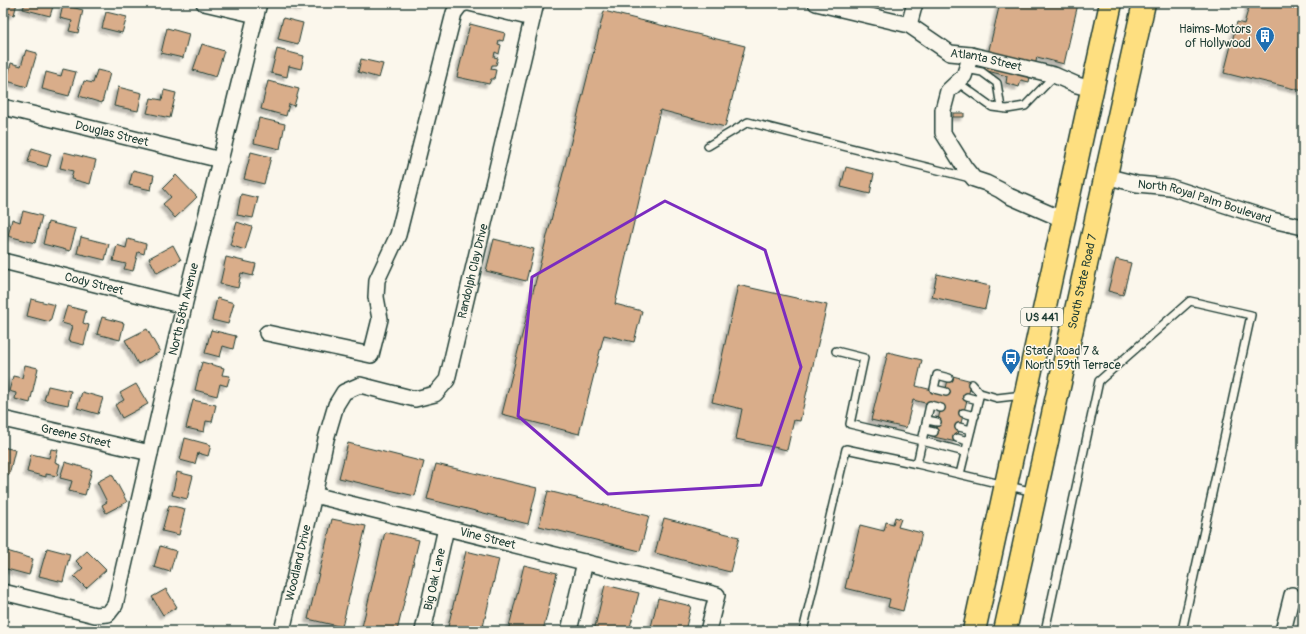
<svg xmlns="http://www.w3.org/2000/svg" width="1306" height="634" font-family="Pangolin,sans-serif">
  <defs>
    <filter id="shadow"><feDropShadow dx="-3.5" dy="3.5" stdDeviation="1" flood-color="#0004"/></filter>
  </defs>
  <rect width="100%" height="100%" fill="#fbf7ec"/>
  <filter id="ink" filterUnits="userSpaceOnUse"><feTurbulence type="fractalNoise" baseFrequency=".025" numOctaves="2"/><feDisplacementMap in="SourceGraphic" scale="8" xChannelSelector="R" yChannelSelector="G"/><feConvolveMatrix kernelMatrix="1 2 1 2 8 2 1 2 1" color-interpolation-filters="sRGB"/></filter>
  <g filter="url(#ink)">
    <!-- building -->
    <path fill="#d9ad8a" stroke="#1f3d34" filter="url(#shadow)" d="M3 3H17L14 15 3 12Z
      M25 3H54L50 16 23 9Z
      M287 3H304L303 8 287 4Z
      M1000 3 1078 4 1064 64 1037 57 1035 66 988 54Z
      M1250 3H1303V46L1300 60 1303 61V91L1245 77 1244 78 1224 73 1237 22 1244 24Z
      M63 5 83 10 78 33 69 31 72 21 60 18Z
      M604 11 745 46 725 127 660 110 615 304 642 311 634 342 604 335 579 434 502 414Z
      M106 12 127 17 122 33 102 28Z
      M283 18 303 23 298 44 278 39Z
      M470 24 505 33 503 41 499 40 498 44 501 45 499 54 495 52 494 57 498 58 496 65H492L491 69 496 70 494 79H491L489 84 457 77Z
      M167 28 189 34 183 58 161 53Z
      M202 44 224 51 216 77 193 70Z
      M277 49 304 56 301 69 289 66 287 77 271 73Z
      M26 50 37 53 27 87 7 81 11 63 21 66Z
      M361 59 383 64 379 78 358 72Z
      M973 59 1031 73 1029 82 1021 80 1019 87 1006 83 1007 76 972 67Z
      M63 69 76 72 69 96 42 89 46 72 61 76Z
      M97 70 110 73 102 103 79 96 84 81 93 83Z
      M268 81 299 89 294 106 289 104 286 116 261 109Z
      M118 87 142 93 138 111 114 106Z
      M164 90 176 93 170 118 147 113 151 98 162 100Z
      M953 113H964V117H953Z
      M259 118 285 124 280 149 254 143Z
      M32 148 51 154 47 167 28 162Z
      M64 152 96 160 90 184 71 179 73 171 60 168Z
      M251 152 271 157 264 184 244 179Z
      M846 167 874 174 870 194 841 187Z
      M133 170 154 175 151 190 129 185Z
      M176 175 197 197 175 218 163 204 171 197 163 188Z
      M241 194 258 198 253 218 237 215Z
      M23 211 42 216 35 243 8 236 12 219 20 222Z
      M48 222 76 229 70 251 43 244Z
      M237 222 252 227 245 250 230 245Z
      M81 237 109 244 105 260 77 253Z
      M128 239 146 244 144 254 138 252 133 271 124 269 126 264 113 261 117 245 126 248Z
      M494 239 534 249 526 281 486 271Z
      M173 245 181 260 157 273 149 258Z
      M226 257 256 264 253 276 241 273 238 288 220 284Z
      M1116 259 1131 263 1123 295 1108 291Z
      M937 274 990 286 985 309 932 297Z
      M738 285 827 305 800 421 794 420 787 450 736 439 742 409 712 402Z
      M217 298 234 303 228 324 212 320Z
      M31 299 55 305 50 322 27 316Z
      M67 306 86 311 83 323 89 325 84 345 68 341 72 326 62 323Z
      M102 317 124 323 120 340 97 334Z
      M147 329 160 352 138 364 125 340Z
      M211 330 236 336 233 349 223 346 220 357 205 353Z
      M888 352 922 360 916 386 945 393 949 375 972 381 956 442 934 437 941 407 913 400 906 428 871 420Z
      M202 362 224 368 222 375 230 376 227 386 220 384 217 396 195 390Z
      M25 365 38 368 30 403 15 399 16 393 9 391 13 376 22 378Z
      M136 384 148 404 122 418 115 405 124 400 120 393Z
      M48 386 71 391 68 405 44 400Z
      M82 392 103 398 98 414 77 408Z
      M193 400 216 405 212 422 206 421 204 432 186 428Z
      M185 438 211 445 208 456 198 453 195 464 180 460Z
      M348 443 424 462 415 496 339 478Z
      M3 447 15 450 9 475 3 474Z
      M51 449 58 450 55 462 60 464 57 476 46 474V477L27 472 31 454 49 458Z
      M65 462 92 470 85 495 69 491 72 481 60 478Z
      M436 464 537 488 528 524 427 499Z
      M177 472 193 476 187 499 172 495Z
      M112 474 127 502 106 513 102 505 107 502 97 482Z
      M548 491 649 516 640 551 539 526Z
      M169 505 185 509 179 535 162 531Z
      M895 517 901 519 898 527 922 533 903 611 888 607 890 599 845 588 860 525 884 531 886 522 893 524Z
      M664 518 739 537 730 572 655 553Z
      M332 519 366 526 342 627 308 619Z
      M385 532 419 540 397 631H361Z
      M160 546 176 551 170 572 154 567Z
      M47 548 70 554 63 582 39 576Z
      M7 551 33 559 29 575 3 568Z
      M87 551 106 570 86 588 74 576 83 568 76 561Z
      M466 551 499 559 482 631H447Z
      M524 565 557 573 543 631H508Z
      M605 585 639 593 629 631H594Z
      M166 589 177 607 163 615 152 597Z
      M658 598 691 606 685 631H650Z"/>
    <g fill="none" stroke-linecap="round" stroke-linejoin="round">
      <defs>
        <path id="lane" d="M966 69 982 72 997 83 1001 108
          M957 82 992 107 1007 109 1025 106 1054 76
          M708 146 748 122 970 178
          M836 351 864 358 850 424 922 441 930 405 941 408
          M972 384 980 393 997 398 1023 395
          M946 392 934 389 937 375 949 378
          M967 397 978 400
          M963 413 975 416
          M927 420 937 422
          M959 427 971 430
          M925 430 934 432
          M957 438 968 441
          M917 464 922 441 965 452
          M960 474 980 393
          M803 631 846 449 917 464 1034 492
          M1045 631 1099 381 1190 301 1251 315 1182 631"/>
        <g id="street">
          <path d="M204 3 256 15"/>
          <path d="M469 3 532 18"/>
          <path id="s1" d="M816 3 909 25 950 53 971 55 1054 75 1077 85 1092 89"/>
          <path d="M909 25 915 3"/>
          <path d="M971 55 964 76 948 91 943 110V133L965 168 974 179 986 183 1000 190 1009 196 1064 220"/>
          <path id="s2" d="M3 107 221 160"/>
          <path id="s3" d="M1105 176 1137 184 1170 187 1272 220 1303 227"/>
          <path id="s4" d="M3 261 184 306"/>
          <path d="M267 333 371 355 380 319 376 297 377 280 398 235 454 13 460 5 466 3"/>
          <path id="s5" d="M3 419 150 453"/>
          <path id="s6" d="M314 495 717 595 708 631"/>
          <path id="s7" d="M3 592 95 615 108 614 115 605 184 306 259 3"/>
          <path id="s8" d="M282 631 314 495 326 439 336 405 344 392 360 385 415 399 435 394 447 380 536 3"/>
          <path id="s9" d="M423 631 446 528"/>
          <path d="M569 631 585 562"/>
          <path d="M1283 631 1292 595"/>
        </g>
        <g id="primary">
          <path d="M974 631 1111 3"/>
          <path id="s10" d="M1005 631 1144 3"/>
        </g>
      </defs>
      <!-- lane casing -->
      <use href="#lane" stroke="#1f3d34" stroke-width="10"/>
      <!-- street casing -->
      <use href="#street" stroke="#1f3d34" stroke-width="18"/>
      <!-- primary casing -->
      <use href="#primary" stroke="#1f3d34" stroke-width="25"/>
      <!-- lane -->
      <use href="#lane" stroke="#fbf7ec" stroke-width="7"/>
      <!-- street -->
      <use href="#street" stroke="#fbf7ec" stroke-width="15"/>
      <!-- primary -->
      <use href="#primary" stroke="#fedf80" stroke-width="22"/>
    </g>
  </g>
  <!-- marked area -->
  <path fill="none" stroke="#7b2cbf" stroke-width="3" stroke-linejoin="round" d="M665 201 765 250 801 367 761 485 608 494 518 416 532 277Z"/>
  <!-- icons -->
  <defs>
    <symbol id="building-pin" viewBox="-11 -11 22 30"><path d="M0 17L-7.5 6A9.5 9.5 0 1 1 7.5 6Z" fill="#1f6fb2" stroke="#fbf7ec"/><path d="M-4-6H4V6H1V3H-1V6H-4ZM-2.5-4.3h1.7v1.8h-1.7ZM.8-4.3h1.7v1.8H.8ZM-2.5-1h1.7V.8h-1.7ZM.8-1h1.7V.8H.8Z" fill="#fff"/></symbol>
    <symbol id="bus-pin" viewBox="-11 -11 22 30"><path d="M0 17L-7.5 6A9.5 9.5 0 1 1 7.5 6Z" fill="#1f6fb2" stroke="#fbf7ec"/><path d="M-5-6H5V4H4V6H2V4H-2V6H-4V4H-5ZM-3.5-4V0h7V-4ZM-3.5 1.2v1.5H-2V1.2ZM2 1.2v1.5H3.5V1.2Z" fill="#fff"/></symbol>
  </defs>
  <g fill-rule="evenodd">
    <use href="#building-pin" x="1254" y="25" width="22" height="30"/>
    <use href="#bus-pin" x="1000" y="347" width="22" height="30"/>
  </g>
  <g text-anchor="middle" stroke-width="3" stroke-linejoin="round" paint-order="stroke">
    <!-- shield labels -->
    <rect fill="#fbf7ec" stroke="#61756b" stroke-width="1" x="1021" y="308" width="42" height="18" rx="3"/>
    <g font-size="11" font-weight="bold" fill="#1f3d34">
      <text x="1042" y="321">US 441</text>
    </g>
    <!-- poi labels -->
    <g font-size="12" fill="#1f3d34" stroke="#fbf7ec" text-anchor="end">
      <text x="1251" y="33">Haims-Motors<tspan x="1251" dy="14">of Hollywood</tspan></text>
      <text x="1025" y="355" text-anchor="start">State Road 7 &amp;<tspan x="1025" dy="14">North 59th Terrace</tspan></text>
    </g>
    <!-- street labels -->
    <g font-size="12" fill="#1f3d34" stroke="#fbf7ec">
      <text dy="4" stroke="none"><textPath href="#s1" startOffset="182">Atlanta Street</textPath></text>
      <text dy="4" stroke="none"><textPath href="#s2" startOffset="112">Douglas Street</textPath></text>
      <text dy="4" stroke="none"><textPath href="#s3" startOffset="103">North Royal Palm Boulevard</textPath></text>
      <text dy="4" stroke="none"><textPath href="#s8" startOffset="473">Randolph Clay Drive</textPath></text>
      <text dy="4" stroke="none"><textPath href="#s10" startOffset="358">South State Road 7</textPath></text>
      <text dy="4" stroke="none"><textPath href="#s4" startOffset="94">Cody Street</textPath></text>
      <text dy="4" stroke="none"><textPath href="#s7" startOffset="423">North 58th Avenue</textPath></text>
      <text dy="4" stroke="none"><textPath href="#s5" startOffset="75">Greene Street</textPath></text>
      <text dy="4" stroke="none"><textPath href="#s6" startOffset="179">Vine Street</textPath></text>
      <text dy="4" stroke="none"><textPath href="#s8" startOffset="70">Woodland Drive</textPath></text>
      <text dy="4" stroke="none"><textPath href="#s9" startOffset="53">Big Oak Lane</textPath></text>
    </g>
  </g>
  <!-- margin -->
  <rect width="1306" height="634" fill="none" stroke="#fbf7ec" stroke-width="16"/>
  <rect x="8" y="8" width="1290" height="618" fill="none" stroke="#1f3d34" stroke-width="1.5" filter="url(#ink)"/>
</svg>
